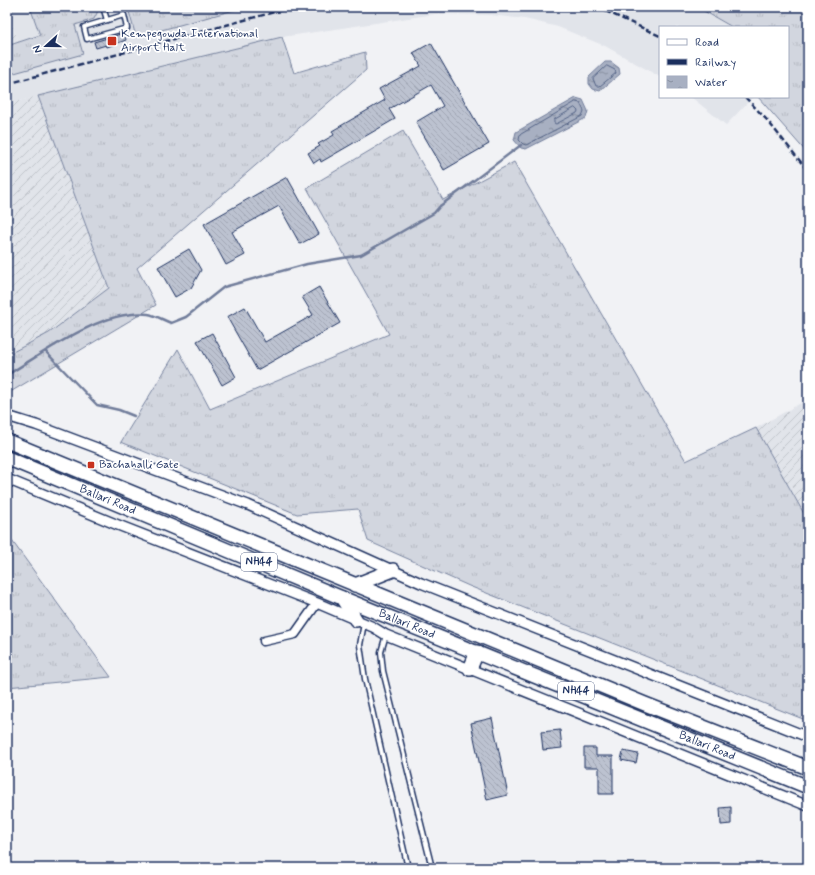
<svg xmlns="http://www.w3.org/2000/svg" width="815" height="875" viewBox="0 0 815 875" font-family="Mynerve,sans-serif">
	<style>
		.built { fill: #e1e4ea }
		.industrial { fill: url(#industrial-furrows) }
		.grass { fill: url(#grass-tufts); stroke: #76829e }
		.water { fill: url(#water-ripples); stroke: #707c9a }
		.lines { fill: none; stroke-linecap: round; stroke-linejoin: round }
		.shore { stroke: #536386; stroke-width: 1 }
		.stream { stroke: #707c9a; stroke-width: 2.5 }
		.building { fill: url(#building-back-hatch); stroke: #1b2f5e }
		.service-casing { stroke: #1b2f5e; stroke-width: 7 }
		.minor-casing { stroke: #1b2f5e; stroke-width: 11 }
		.tertiary-casing { stroke: #1b2f5e; stroke-width: 12 }
		.trunk-casing { stroke: #1b2f5e; stroke-width: 16 }
		.service { stroke: #fff; stroke-width: 4 }
		.minor { stroke: #fff; stroke-width: 8 }
		.tertiary { stroke: #fff; stroke-width: 9 }
		.trunk { stroke: #fff; stroke-width: 13 }
		.rail { stroke: #1b2f5e; stroke-width: 2.5; stroke-dasharray: 6 3; stroke-linecap: butt }
		.poi-dot { fill: #c8321e; stroke: #fff; stroke-width: 1.5 }
		.labels { text-anchor: middle; dominant-baseline: central; stroke-width: 3.5; stroke-linejoin: round; paint-order: stroke }
		.shield { fill: #fff; stroke: #5f6d8e; stroke-width: 1 }
		.shield-label { font-size: 11px; font-weight: bold; fill: #1b2f5e }
		.poi-label { font-size: 12px; fill: #1b2f5e; stroke: #fff; text-anchor: start }
		.street-label { font-size: 12px; fill: #1b2f5e; stroke: #fff }
	</style>
	<defs>
		<pattern id="industrial-furrows" width="10" height="10" patternUnits="userSpaceOnUse"><rect width="10" height="10" fill="#e1e4ea"/><path d="M-1 1l2-2M0 10L10 0M9 11l2-2" fill="none" stroke="#c0c4cb"/></pattern>
		<pattern id="grass-tufts" width="24" height="20" patternUnits="userSpaceOnUse"><rect width="24" height="20" fill="#d2d6df"/><path d="M3 7l-1-3M5 7V3M7 7l1-3M15 17l-1-3M17 17v-4M19 17l1-3" fill="none" stroke="#b4b8c2"/></pattern>
		<pattern id="water-ripples" width="26" height="14" patternUnits="userSpaceOnUse"><rect width="26" height="14" fill="#a8b0c2"/><path d="M2 4q2-2 4 0t4 0M15 11q2-2 4 0t4 0" fill="none" stroke="#8890a1"/></pattern>
		<pattern id="building-back-hatch" width="6" height="6" patternUnits="userSpaceOnUse"><rect width="6" height="6" fill="#bcc2d0"/><path d="M-1 5l2 2M0 0l6 6M5-1l2 2" fill="none" stroke="#a1a7b5"/></pattern>
	</defs>
	<rect width="100%" height="100%" fill="#f1f2f5"/>
	<filter id="ink" filterUnits="userSpaceOnUse"><feTurbulence type="fractalNoise" baseFrequency=".025" numOctaves="2"/><feDisplacementMap in="SourceGraphic" scale="8" xChannelSelector="R" yChannelSelector="G"/><feConvolveMatrix kernelMatrix="1 2 1 2 8 2 1 2 1" color-interpolation-filters="sRGB"/></filter>
	<g filter="url(#ink)">
		<g class="built">
			<path d="M7 7H697L732 27H660V77L605 46 558 27 525 19 491 15 435 14 282 37 7 104V46L19 42 7 13Z"/>
			<path d="M691 97H753L726 125Z"/>
		</g>
		<g class="industrial">
			<path d="M7 13 19 42 7 46Z"/>
			<path d="M38 96 109 288 49 333 7 355V104Z"/>
			<path d="M808 399V521L756 428Z"/>
		</g>
		<g class="grass">
			<path d="M30 7H98L97 13 94 19 75 25 83 54 7 75V46L40 35Z"/>
			<path d="M133 7H245L136 37 128 8Z"/>
			<path d="M697 7H808V154L758 97H788V27H732Z"/>
			<path d="M282 37 294 73 365 52 366 70 137 268 156 305 7 394V355L49 333 109 288 38 96Z"/>
			<path d="M403 131 443 200 514 162 686 461 756 428 808 521V721L469 586 368 541 358 509 297 514 121 442 178 349 210 409 389 334 307 188Z"/>
			<path d="M7 534 111 677 7 687Z"/>
		</g>
		<g class="water">
			<path d="M605 62H611L619 68 620 74 600 91 593 89 589 84V77Z"/>
			<path d="M576 98 583 100 588 111 586 118 526 149 521 148 514 140 516 132Z"/>
		</g>
		<g class="lines">
			<g class="shore">
				<path d="M607 66 615 70 616 73 600 86H596L593 79Z"/>
				<path d="M576 102 580 103 584 111 582 116 526 145 523 144 519 140 520 135Z"/>
				<path d="M575 108 578 111 577 113 556 124 554 123V120Z"/>
			</g>
			<g class="stream">
				<path d="M46 352 97 405 119 410 134 416"/>
				<path d="M7 375C45 352 102 309 148 314 155 315 163 320 171 323L186 317 224 287 307 264 361 255 434 213 440 206 521 145"/>
			</g>
		</g>
		<g class="building">
			<path d="M124 33 126 40 107 47 106 45 96 48 94 42Z"/>
			<path d="M431 43 489 144 444 170 416 122 443 106 431 85 389 109 395 119 321 162 320 159 314 163 308 153 320 146 318 144 334 135 332 131 385 100 379 89 421 66 413 53Z"/>
			<path d="M287 177 319 234 300 244 279 206 232 232 245 255 226 265 204 224Z"/>
			<path d="M189 249 201 270 191 288 175 297 158 267Z"/>
			<path d="M319 287 340 323 257 370 227 317 245 307 265 342 313 315 302 297Z"/>
			<path d="M212 333 236 377 222 385 197 341Z"/>
			<path d="M492 718 508 795 487 800 471 723Z"/>
			<path d="M560 730 562 748 543 750 541 732Z"/>
			<path d="M584 748H596V756H613V794H599V767H584Z"/>
			<path d="M623 751 638 754 636 763 621 760Z"/>
			<path d="M731 807V824L721 825 720 808Z"/>
		</g>
		<g class="lines">
			<g class="service-casing">
				<g id="service">
					<path d="M103 7 107 20"/>
					<path d="M124 15 127 28 87 39 84 27Z"/>
					<path d="M364 623 360 645 365 679 408 868"/>
					<path d="M386 635 381 652 383 671 432 868"/>
				</g>
			</g>
			<g class="minor-casing">
				<path id="minor" d="M264 641 295 634 317 603"/>
			</g>
			<g class="tertiary-casing">
				<g id="tertiary">
					<path d="M7 416 36 425 248 505 421 583 808 737"/>
					<path d="M7 479 118 525 317 603 373 627 386 635 808 806"/>
				</g>
			</g>
			<g class="trunk-casing">
				<g id="trunk">
					<path d="M7 441 645 704 808 768"/>
					<path id="s1" d="M7 458 342 598 808 787"/>
					<path d="M355 585 393 570"/>
					<path d="M342 598 356 620"/>
					<path d="M470 669 477 652"/>
				</g>
			</g>
			<use href="#service" class="service"/>
			<use href="#minor" class="minor"/>
			<use href="#tertiary" class="tertiary"/>
			<use href="#trunk" class="trunk"/>
			<g class="rail">
				<path d="M597 7 660 36"/>
				<path d="M7 84 293 7"/>
				<path d="M745 97 767 120 808 171"/>
			</g>
		</g>
	</g>
	<g class="poi-dot">
		<rect x="107" y="36" width="10" height="10" rx="2"/>
		<rect x="87" y="461" width="8" height="8" rx="2"/>
	</g>
	<g class="labels">
		<g class="shield">
			<rect x="241" y="553" width="36" height="18" rx="3"/>
			<rect x="558" y="682" width="36" height="18" rx="3"/>
		</g>
		<g class="shield-label">
			<text x="259" y="562">NH44</text>
			<text x="576" y="691">NH44</text>
		</g>
		<g class="poi-label">
			<text x="121" y="34">Kempegowda International<tspan x="121" dy="14">Airport Halt</tspan></text>
			<text x="99" y="465">Bachahalli Gate</text>
		</g>
		<g class="street-label">
			<text stroke="none"><textPath href="#s1" startOffset="109">Ballari Road</textPath></text>
			<text stroke="none"><textPath href="#s1" startOffset="433">Ballari Road</textPath></text>
			<text stroke="none"><textPath href="#s1" startOffset="757">Ballari Road</textPath></text>
		</g>
	</g>
	<rect width="815" height="875" fill="none" stroke="#fff" stroke-width="24"/>
	<rect x="12" y="12" width="791" height="851" fill="none" stroke="#1b2f5e" stroke-width="1.5" filter="url(#ink)"/>
	<rect x="659" y="26" width="130" height="72" fill="#ffffff" stroke="#a4acbf"/>
	<rect x="667" y="39" width="20" height="6" fill="#ffffff" stroke="#a4acbf"/>
	<text x="695" y="46" font-size="12" fill="#1b2f5e">Road</text>
	<rect x="667" y="59" width="20" height="6" fill="#1b2f5e" stroke="#a4acbf"/>
	<text x="695" y="66" font-size="12" fill="#1b2f5e">Railway</text>
	<rect x="667" y="76" width="20" height="12" fill="url(#water-ripples)" stroke="#a4acbf"/>
	<text x="695" y="86" font-size="12" fill="#1b2f5e">Water</text>
	<g transform="translate(46 46) rotate(249)" stroke="#ffffff" stroke-width="3" paint-order="stroke">
	<path d="M0-3L7 15L0 10L-7 15Z" fill="#1b2f5e"/>
	<text y="-6" font-size="11" font-weight="bold" text-anchor="middle" fill="#1b2f5e">N</text>
	</g>
</svg>
